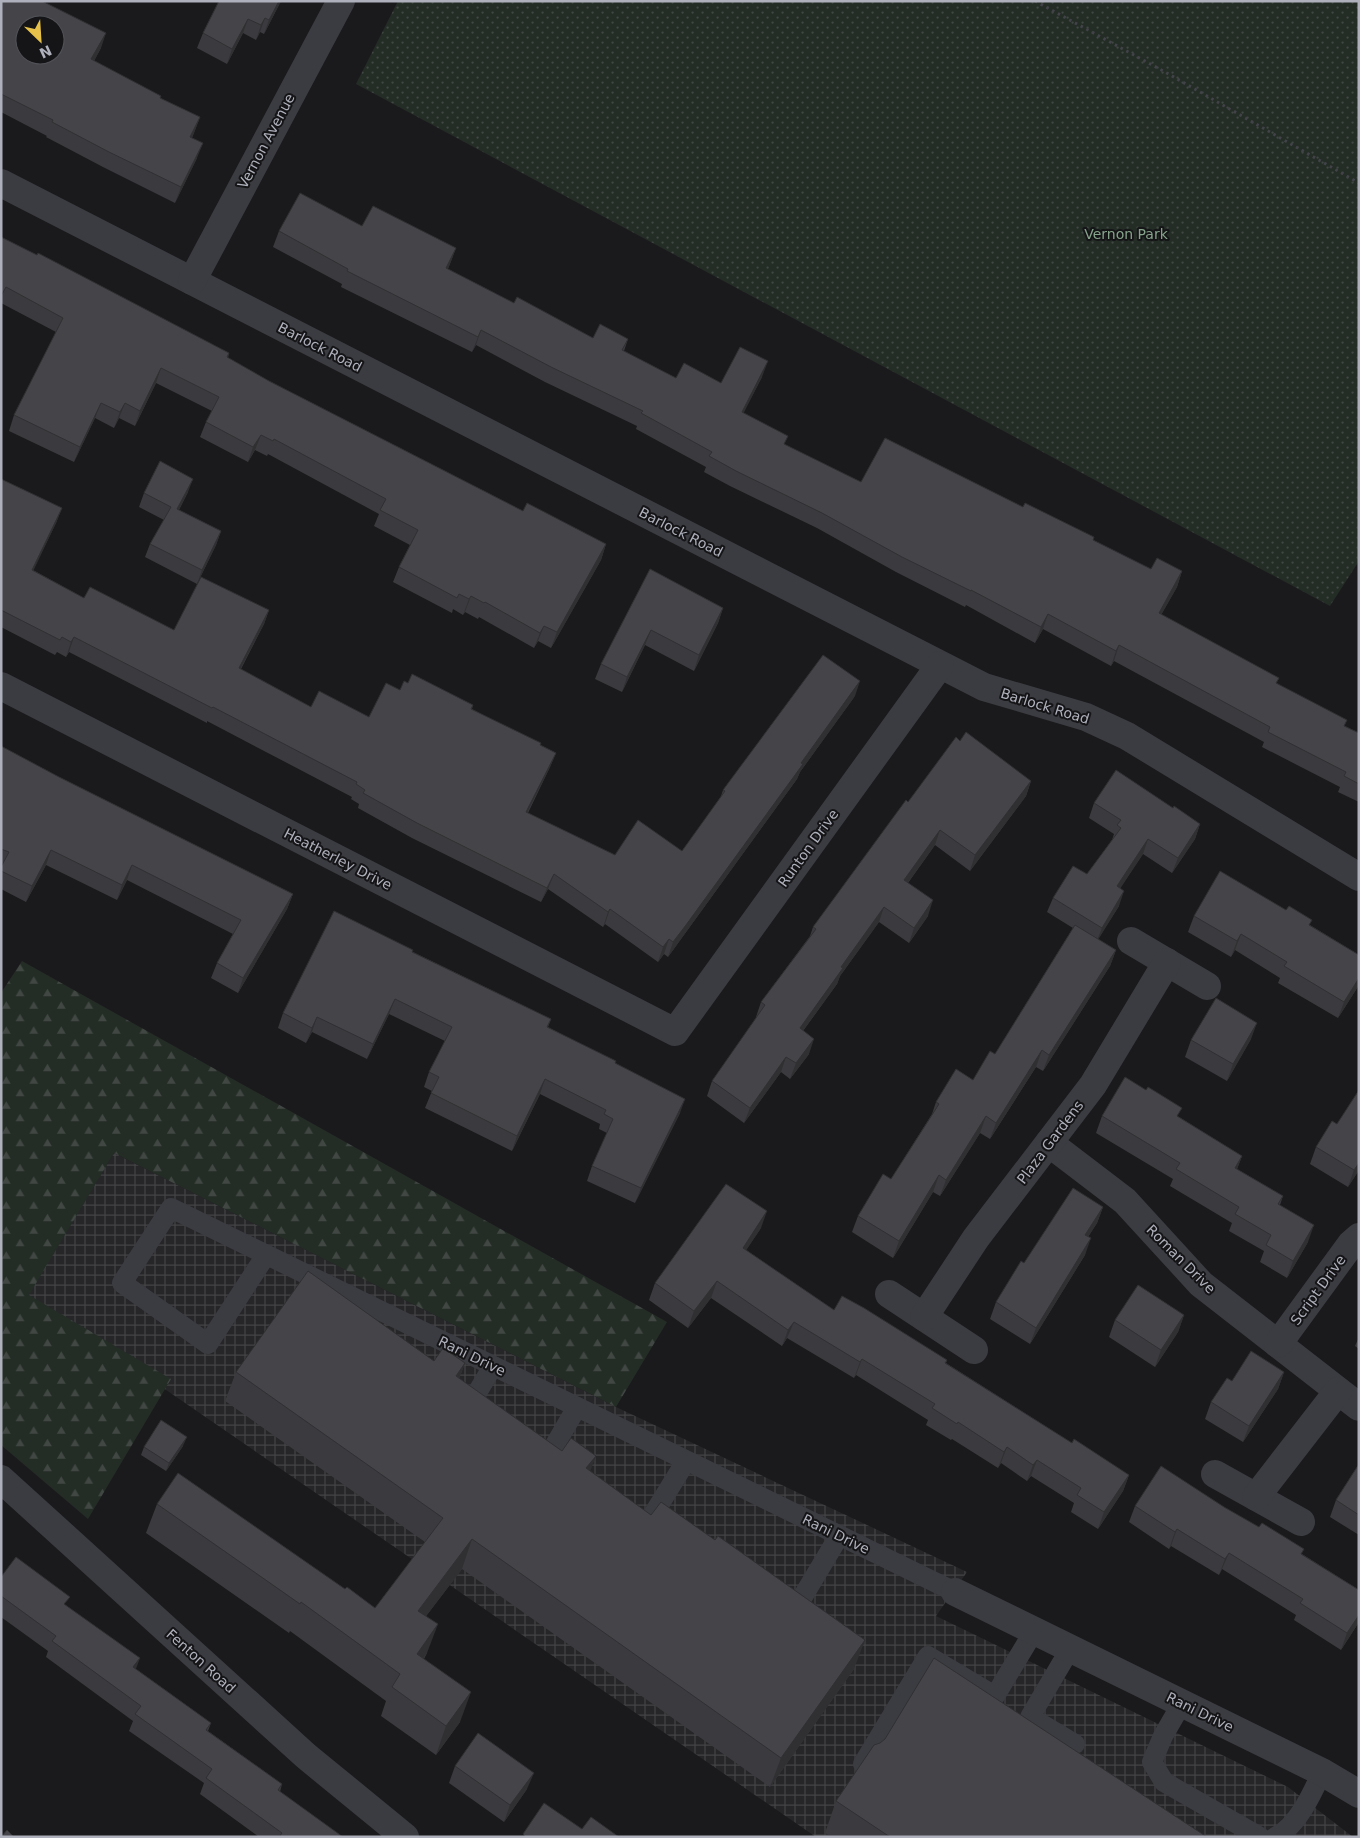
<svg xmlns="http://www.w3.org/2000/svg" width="1360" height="1838" viewBox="0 0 1360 1838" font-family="'DejaVu Sans',sans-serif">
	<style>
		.industrial { fill: url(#industrial-grid) }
		.forest { fill: url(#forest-firs) }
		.park { fill: url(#park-dots) }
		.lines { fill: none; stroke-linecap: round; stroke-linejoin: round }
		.path { stroke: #414348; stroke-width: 3; stroke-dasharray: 2.5 4; stroke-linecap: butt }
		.service { stroke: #3b3c41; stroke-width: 20 }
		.minor { stroke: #3b3c41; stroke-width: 28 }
		.wall { fill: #3b3b3f }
		.shaded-wall { fill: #303033 }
		.building { fill: #454549; stroke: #303033; fill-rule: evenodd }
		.labels { text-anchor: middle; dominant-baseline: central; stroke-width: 4; stroke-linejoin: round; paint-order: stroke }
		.street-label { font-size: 14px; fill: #aeb0bb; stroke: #151517 }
		.park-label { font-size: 14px; fill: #86a48b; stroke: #151517 }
	</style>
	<defs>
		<pattern id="industrial-grid" width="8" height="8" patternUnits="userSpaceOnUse" patternTransform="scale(1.25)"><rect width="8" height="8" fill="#262629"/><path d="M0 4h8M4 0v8" fill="none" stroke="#434346"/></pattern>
		<pattern id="forest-firs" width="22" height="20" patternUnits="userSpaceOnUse" patternTransform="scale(1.25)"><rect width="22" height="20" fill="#242c26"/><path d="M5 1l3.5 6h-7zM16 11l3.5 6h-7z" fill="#414844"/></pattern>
		<pattern id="park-dots" width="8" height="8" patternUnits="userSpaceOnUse" patternTransform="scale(1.25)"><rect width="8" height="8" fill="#242c26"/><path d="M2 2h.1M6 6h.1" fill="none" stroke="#414844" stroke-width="1.8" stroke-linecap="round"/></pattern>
	</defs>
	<rect width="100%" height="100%" fill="#1a1a1c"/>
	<path class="industrial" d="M114 1153 616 1407 967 1572 936 1616 1288 1787 1353 1837H816L28 1295Z"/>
	<path class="forest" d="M22 961 667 1322 616 1407 114 1153 29 1295 171 1379 88 1519 1 1445V993Z"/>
	<path class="park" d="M398 1H1359V561L1330 606 356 84Z"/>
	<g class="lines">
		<path class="path" d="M1035 1 1165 72 1359 183"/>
		<g class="service">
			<path d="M266 1255 208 1344 122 1283 171 1208 955 1592"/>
			<path d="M471 1403 493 1366"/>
			<path d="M549 1455 577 1407"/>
			<path d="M651 1518 686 1461"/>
			<path d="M799 1603 839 1536"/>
			<path d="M1070 1649 1030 1717 1075 1744"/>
			<path d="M1182 1703 1163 1736 1152 1762 1164 1782 1260 1837"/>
			<path d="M863 1764 928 1656 995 1696 1034 1631"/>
			<path d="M1275 1837C1297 1827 1312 1794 1322 1772"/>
		</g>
		<g class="minor">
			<path d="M1 183 984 687 1086 717 1127 736 1359 877"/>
			<path d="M192 281 341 1"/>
			<path d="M1 686 675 1032 940 665"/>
			<path d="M1131 941 1207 986"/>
			<path d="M1049 1143 1125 1201 1201 1284 1359 1407"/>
			<path d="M889 1294 974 1350"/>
			<path d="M924 1317 976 1238 1093 1085 1167 962"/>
			<path d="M1278 1344 1351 1244 1359 1237"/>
			<path d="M1215 1474 1301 1522"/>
			<path d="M1 1479 306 1756 405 1837"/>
			<path d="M1256 1497 1338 1391"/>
			<path d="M955 1592 1322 1772 1359 1794"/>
		</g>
	</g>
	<g class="wall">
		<path d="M1 1 101 48 94 61 160 98 200 117 192 138 197 158 175 203 103 167 46 137 47 136 1 112Z"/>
		<path d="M219 1H281L264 34 260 32 256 40 243 33 227 64 197 48 203 33Z"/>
		<path d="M362 226 456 248 448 269 514 303 593 338 628 339 624 351 676 378 721 383 762 377 743 413 785 445 861 482 1023 507 1151 569 1182 571 1177 587 1161 615 1279 678 1276 684 1345 726 1359 733V802L1338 792 1340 787 1262 747 1264 742 1114 661 1111 666 1043 629 1035 643 966 605 965 607 896 572 817 528 730 486 704 472 706 467 636 429 637 426 545 382 476 345 472 352 341 287 342 284 273 247 279 231Z"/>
		<path d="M1 237 229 353 228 358 269 381 523 511 606 544 601 560 551 648 538 641 534 648 479 617 478 619 465 612 463 615 453 609 452 613 393 582 399 567 410 545 374 526 379 514 268 454 267 456 255 450 248 462 200 437 206 422 212 411 156 383 135 426 119 418 114 428 95 418 74 462 9 431 14 415 56 332 1 303Z"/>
		<path d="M1 479 62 508 56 523 33 570 84 598 174 630 269 610 264 624 241 669 311 707 369 717 408 683 473 705 472 709 556 753 550 767 528 813 615 855 682 851 720 799 723 790 855 696 800 772 797 779 668 957 664 954 658 962 605 924 603 927 548 889 541 902 412 838 358 808 359 804 351 799 352 797 207 721V723L69 652 66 657 57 652 55 655 1 627Z"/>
		<path d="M188 492 179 510 221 531 216 545 197 584 145 557 150 544 164 520 139 507 144 493Z"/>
		<path d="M650 569 723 608 718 623 694 671 645 645 622 692 595 679 601 664Z"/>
		<path d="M960 741 1031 781 1026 796 970 871 935 845 908 883 928 916 909 943 879 922 840 976 837 984 803 1031 809 1054 790 1079 781 1072 744 1123 707 1096 712 1081 757 1018 756 1017 761 1002 810 936 813 927 908 802Z"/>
		<path d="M1 746 59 777 293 894 287 909 238 993 211 978 217 963 233 934 127 880 117 900 46 865 26 902 1 889Z"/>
		<path d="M1094 803 1173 808 1200 824 1195 839 1172 873 1143 854 1120 888 1119 906 1098 939 1116 950 1110 966 1043 1071 1036 1067 990 1139 980 1133 940 1196 933 1192 893 1258 852 1232 858 1216 891 1179 932 1114 936 1102 973 1080 995 1054 1073 928 1047 912 1053 898 1087 874 1112 840 1114 834 1089 818Z"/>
		<path d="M1194 916 1310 925 1359 955V985L1338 1018 1278 983 1280 978 1235 950 1231 957 1188 932Z"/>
		<path d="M413 952 551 1019 548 1027 615 1064 680 1113 635 1203 587 1181 592 1166 607 1133 599 1129 600 1124 540 1094 512 1151 425 1108 432 1091 424 1087 429 1072 445 1041 389 1014 367 1059 312 1032 306 1043 278 1028 283 1013Z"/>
		<path d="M1251 1039 1227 1081 1185 1057 1191 1040Z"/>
		<path d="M1359 1090V1170L1348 1187 1310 1164 1316 1147 1337 1124Z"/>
		<path d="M1102 1116 1179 1117 1242 1156 1237 1169 1283 1196 1280 1205 1308 1242 1287 1278 1260 1262 1264 1251 1229 1231 1232 1223 1170 1186 1173 1179 1096 1133Z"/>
		<path d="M1103 1207 1097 1223 1088 1237 1085 1255 1030 1344 990 1319 996 1302 1024 1263Z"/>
		<path d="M761 1228 746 1250 834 1310 947 1360 946 1363 1072 1443 1129 1475 1123 1491 1098 1529 1071 1512 1074 1503 1031 1476 1027 1481 1001 1463 998 1468 952 1439 951 1440 926 1425 928 1420 856 1375 854 1378 787 1338 782 1346 711 1298 688 1328 649 1300 655 1283Z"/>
		<path d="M1184 1315 1178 1332 1155 1367 1109 1337 1115 1320Z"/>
		<path d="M1359 1337V1349L1355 1346Z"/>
		<path d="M434 1361 465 1363 459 1379 590 1471 854 1669 770 1787 462 1569 426 1616 427 1653 424 1659 460 1722 436 1755 381 1716 386 1701 290 1631 289 1633 146 1533 157 1504 345 1589 375 1608 425 1542 225 1401 236 1372Z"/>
		<path d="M1284 1372 1278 1389 1243 1442 1205 1419 1211 1402 1232 1381Z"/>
		<path d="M183 1446 166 1471 141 1455 144 1447Z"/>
		<path d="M1359 1464V1535L1330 1517 1336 1500Z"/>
		<path d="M1135 1506 1302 1554 1359 1590V1622L1341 1650 1294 1620 1296 1615 1222 1569 1219 1575 1171 1546 1169 1549 1129 1522Z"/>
		<path d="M1 1577 67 1606 136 1669 211 1723 208 1731 282 1784 280 1792 343 1837H259L200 1794 204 1783 129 1731 133 1721 46 1657 48 1651 1 1617Z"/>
		<path d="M455 1766 527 1789 504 1822 449 1783Z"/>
		<path d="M836 1801 1207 1837H832L825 1833Z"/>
	</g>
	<g class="shaded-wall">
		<path d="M279 1H281L264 34 269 20Z"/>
		<path d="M265 18 260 32 256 40 261 25Z"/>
		<path d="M248 19 243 33 227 64 232 49Z"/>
		<path d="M106 33 101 48 86 75 91 59Z"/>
		<path d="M200 117 194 133 184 152 190 137Z"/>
		<path d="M203 143 197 158 175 203 181 187Z"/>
		<path d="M456 248 450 264 441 283 446 268Z"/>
		<path d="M481 330 476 345 472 352 478 337Z"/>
		<path d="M768 361 762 377 736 428 742 412Z"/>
		<path d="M161 368 156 383 135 426 140 411Z"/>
		<path d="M101 403 95 418 74 462 80 447Z"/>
		<path d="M125 403 119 418 114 428 120 412Z"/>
		<path d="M261 435 255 450 248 462 253 447Z"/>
		<path d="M193 479 188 492 172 523 177 509Z"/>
		<path d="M62 508 56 523 27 584 32 570Z"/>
		<path d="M221 531 216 545 197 584 202 570Z"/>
		<path d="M606 544 601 560 551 648 557 632Z"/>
		<path d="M1182 571 1177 587 1153 629 1159 613Z"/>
		<path d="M471 596 465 612 463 615 469 599Z"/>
		<path d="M723 608 718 623 694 671 699 655Z"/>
		<path d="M269 610 264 624 233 683 239 668Z"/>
		<path d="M1048 614 1043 629 1035 643 1041 627Z"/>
		<path d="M544 626 538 641 534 648 540 633Z"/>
		<path d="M651 630 645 645 622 692 627 677Z"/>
		<path d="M74 637 69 652 66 657 71 642Z"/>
		<path d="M1119 645 1114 661 1111 666 1116 651Z"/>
		<path d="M860 681 855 696 800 772 797 779 668 957 673 942Z"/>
		<path d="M556 753 550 767 520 827 526 812Z"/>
		<path d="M1031 781 1026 796 970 871 975 855Z"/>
		<path d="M1200 824 1195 839 1172 873 1178 858Z"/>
		<path d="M940 830 935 845 899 895 904 880Z"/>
		<path d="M1148 839 1143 854 1112 901 1117 886Z"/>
		<path d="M51 850 46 865 26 902 32 886Z"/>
		<path d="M132 865 127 880 117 900 122 885Z"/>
		<path d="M554 874 548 889 541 902 547 888Z"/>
		<path d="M1124 891 1119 906 1096 943 1102 928Z"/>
		<path d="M293 894 287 909 238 993 243 978Z"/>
		<path d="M933 900 928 916 909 943 914 928Z"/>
		<path d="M884 907 879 922 840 976 837 984 794 1043 800 1028 841 967Z"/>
		<path d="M610 909 605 924 603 927 608 912Z"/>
		<path d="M1241 934 1235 950 1231 957 1237 941Z"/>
		<path d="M669 939 664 954 658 962 663 947Z"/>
		<path d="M1116 950 1110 966 1043 1071 1049 1055Z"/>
		<path d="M1359 978V985L1338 1018 1344 1002Z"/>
		<path d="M395 999 389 1014 367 1059 373 1044Z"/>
		<path d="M317 1017 312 1032 306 1043 312 1028Z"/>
		<path d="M1257 1023 1251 1039 1227 1081 1233 1064Z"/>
		<path d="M814 1039 809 1054 790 1079 796 1063Z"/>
		<path d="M1042 1050 1036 1067 990 1139 996 1123Z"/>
		<path d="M786 1057 781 1072 744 1123 750 1108Z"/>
		<path d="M545 1079 540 1094 512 1151 517 1136Z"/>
		<path d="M685 1099 680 1113 635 1203 641 1188Z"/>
		<path d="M986 1116 980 1133 940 1196 946 1180Z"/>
		<path d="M1242 1156 1236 1172 1235 1168Z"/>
		<path d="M1359 1163V1170L1348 1187 1354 1170Z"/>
		<path d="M939 1175 933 1192 893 1258 899 1241Z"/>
		<path d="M1103 1207 1097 1223 1079 1251 1085 1235Z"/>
		<path d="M767 1211 761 1228 737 1264 743 1248Z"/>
		<path d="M1314 1225 1308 1242 1287 1278 1293 1261Z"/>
		<path d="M1091 1238 1085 1255 1030 1344 1036 1328Z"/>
		<path d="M717 1281 711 1298 688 1328 694 1311Z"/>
		<path d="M1184 1315 1178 1332 1155 1367 1161 1350Z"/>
		<path d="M794 1322 787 1338 782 1346 788 1330Z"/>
		<path d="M862 1359 856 1375 854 1378 860 1362Z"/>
		<path d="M465 1363 454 1392 456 1376Z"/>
		<path d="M1284 1372 1278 1389 1243 1442 1249 1426Z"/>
		<path d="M187 1437 183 1446 166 1471 169 1463Z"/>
		<path d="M1007 1447 1001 1463 998 1468 1004 1452Z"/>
		<path d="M596 1456 585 1485 586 1468Z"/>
		<path d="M1037 1460 1031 1476 1027 1481 1033 1465Z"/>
		<path d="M1129 1475 1123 1491 1098 1529 1104 1512Z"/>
		<path d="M1177 1529 1171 1546 1169 1549 1175 1532Z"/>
		<path d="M472 1539 462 1569 408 1640 418 1611Z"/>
		<path d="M1229 1553 1222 1569 1219 1575 1225 1559Z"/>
		<path d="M1359 1615V1622L1341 1650 1347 1633Z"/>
		<path d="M438 1624 427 1653 406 1684 417 1654Z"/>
		<path d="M865 1640 854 1669 770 1787 781 1758Z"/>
		<path d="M140 1658 134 1674 133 1667Z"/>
		<path d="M471 1692 460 1722 436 1755 446 1726Z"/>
		<path d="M534 1773 527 1789 504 1822 510 1805Z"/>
	</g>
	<g class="building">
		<path d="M1 1H42L106 33 91 59 161 96 160 98 200 117 190 137 203 143 181 187 109 152 52 122 53 120 1 94ZM25 25H55V55H25Z"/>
		<path d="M219 1H279L269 20 265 18 261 25 248 19 232 49 203 33Z"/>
		<path d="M300 193 362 226 373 206 456 248 446 268 514 303 517 297 593 338 600 324 628 339 622 350 676 378 684 363 721 383 740 347 768 361 742 412 788 436 784 444 861 482 885 438 1023 507 1025 503 1094 537 1093 540 1151 569 1157 558 1182 571 1159 613 1279 678 1276 683 1347 720 1344 726 1359 733V784L1344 776 1346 772 1268 732 1270 727 1119 645 1116 651 1048 614 1041 627 971 590V591L902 557 822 513 736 471 709 456 712 452 641 413 643 411 551 367 481 330 478 337 347 271 348 269 279 231Z"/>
		<path d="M1 237 37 255 38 253 229 353 227 357 269 381 523 511 527 503 606 544 557 632 544 626 540 633 485 602 484 603 471 596 469 599 459 594 457 598 399 567 418 530 380 510 386 499 274 439 273 441 261 435 253 447 206 422 219 397 161 368 140 411 125 403 120 412 101 403 80 447 14 415 63 318 6 287 1 296Z"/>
		<path d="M160 461 193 479 177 509 221 531 202 570 150 544 171 507 144 493Z"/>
		<path d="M1 479 62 508 32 570 84 598 90 587 174 630 201 577 269 610 239 668 311 707 319 691 369 717 386 683 400 690 404 681 408 683 412 674 473 705 471 709 541 743 540 745 556 753 526 812 615 855 638 820 682 851 725 791 723 790 823 655 860 681 801 763 803 764 686 925 673 942 669 939 663 947 610 909 608 912 554 874 547 888 417 823 363 793 365 790 356 784 357 782 213 707 212 708 74 637 71 642 62 637 60 640 1 610Z"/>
		<path d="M650 569 723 608 699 655 651 630 627 677 601 664Z"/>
		<path d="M966 732 1031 781 975 855 940 830 904 880 933 900 914 928 884 907 841 967 843 968 800 1028 814 1039 796 1063 786 1057 750 1108 712 1081 765 1005 761 1002 816 929 813 927 906 800 908 802 956 737 960 741Z"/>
		<path d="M1 746 59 777 293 894 243 978 217 963 241 920 132 865 122 885 51 850 32 886 1 871V867L9 852 1 849Z"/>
		<path d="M1116 770 1173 808 1174 806 1200 824 1178 858 1148 839 1117 886 1124 891 1102 928 1053 898 1073 866 1087 874 1121 828 1117 825 1121 820 1094 803Z"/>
		<path d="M1220 871 1286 910 1289 906 1312 920 1309 925 1359 955V978L1344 1002 1284 966 1287 962 1241 934 1237 941 1194 916Z"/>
		<path d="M334 911 413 950 412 952 551 1019 547 1027 616 1061 615 1063 685 1099 641 1188 592 1166 613 1119 604 1114 606 1110 545 1079 517 1136 431 1093 439 1077 429 1072 452 1027 395 999 373 1044 317 1017 312 1028 283 1013Z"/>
		<path d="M1075 925 1116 950 1049 1055 1042 1050 996 1123 986 1116 946 1180 939 1175 899 1241 858 1216 883 1174 891 1179 939 1104 936 1102 956 1069 973 1080 990 1051 995 1054Z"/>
		<path d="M1216 998 1257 1023 1233 1064 1191 1040Z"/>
		<path d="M1125 1077 1146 1090 1148 1087 1182 1108 1177 1116 1242 1156 1235 1168 1283 1196 1278 1204 1314 1225 1293 1261 1266 1245 1271 1235 1235 1214 1239 1207 1176 1169 1180 1163 1102 1116Z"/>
		<path d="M1359 1090V1163L1354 1170 1316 1147 1332 1121 1337 1124Z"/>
		<path d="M726 1184 767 1211 743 1248 834 1310 842 1296 864 1308 947 1360 945 1363 1072 1443 1074 1439 1129 1475 1104 1512 1077 1495 1081 1488 1037 1460 1033 1465 1007 1447 1004 1452 958 1422 957 1424 932 1408 935 1404 862 1359 860 1362 794 1322 788 1330 717 1281 694 1311 655 1283Z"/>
		<path d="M1073 1188 1103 1207 1085 1235 1091 1238 1036 1328 996 1302 1021 1261 1024 1263Z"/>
		<path d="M308 1271 434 1361 443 1348 465 1363 456 1376 562 1451 571 1438 596 1456 586 1468 651 1515 661 1502 715 1540 718 1536 865 1640 781 1758 472 1539 418 1611 438 1624 417 1654 471 1692 446 1726 392 1687 400 1674 301 1602 300 1604 157 1504 178 1473 345 1589 347 1587 375 1608 443 1518 236 1372Z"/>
		<path d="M1138 1285 1184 1315 1161 1350 1115 1320Z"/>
		<path d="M1251 1351 1284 1372 1249 1426 1211 1402 1227 1378 1232 1381Z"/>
		<path d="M161 1420 187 1437 169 1463 144 1447Z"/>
		<path d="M1359 1464V1515L1336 1500Z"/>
		<path d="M1161 1466 1224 1507 1259 1527 1262 1523 1304 1549 1301 1554 1359 1590V1615L1347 1633 1300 1603 1303 1599 1229 1553 1225 1559 1177 1529 1175 1532 1135 1506Z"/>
		<path d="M16 1557 70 1597 64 1604 140 1658 133 1667 211 1723 206 1730 282 1784 278 1790 343 1837H279L282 1833 206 1778 212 1769 135 1714 141 1706 52 1641 56 1636 1 1596V1577Z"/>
		<path d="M934 1658 1207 1837H890L836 1801 874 1745 880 1743 885 1739Z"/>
		<path d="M478 1733 534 1773 510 1805 455 1766Z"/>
		<path d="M544 1803 582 1829 591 1817 619 1837H526L523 1834Z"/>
		<path d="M7 1830 14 1837H1Z"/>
	</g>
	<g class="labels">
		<g class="street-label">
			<text transform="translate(266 141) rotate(-62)">Vernon Avenue</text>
			<text transform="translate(320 347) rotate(27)">Barlock Road</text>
			<text transform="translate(681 532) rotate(27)">Barlock Road</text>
			<text transform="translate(1045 706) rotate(17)">Barlock Road</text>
			<text transform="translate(808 848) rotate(-54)">Runton Drive</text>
			<text transform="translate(338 859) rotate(27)">Heatherley Drive</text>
			<text transform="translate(1050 1142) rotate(-53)">Plaza Gardens</text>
			<text transform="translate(1181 1259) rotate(45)">Roman Drive</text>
			<text transform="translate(1318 1290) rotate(-54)">Script Drive</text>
			<text transform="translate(472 1356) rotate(26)">Rani Drive</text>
			<text transform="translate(836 1534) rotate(26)">Rani Drive</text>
			<text transform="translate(201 1661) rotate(42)">Fenton Road</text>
			<text transform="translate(1200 1712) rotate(26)">Rani Drive</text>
		</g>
		<g class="park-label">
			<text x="1126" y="234">Vernon Park</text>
		</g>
	</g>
	<rect width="1360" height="1838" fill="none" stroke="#aeb0bb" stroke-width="5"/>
	<g transform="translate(40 40) rotate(155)"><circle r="24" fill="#151517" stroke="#525359"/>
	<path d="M0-4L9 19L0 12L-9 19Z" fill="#e5c04a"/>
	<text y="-8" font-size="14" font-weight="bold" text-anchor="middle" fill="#aeb0bb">N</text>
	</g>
</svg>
